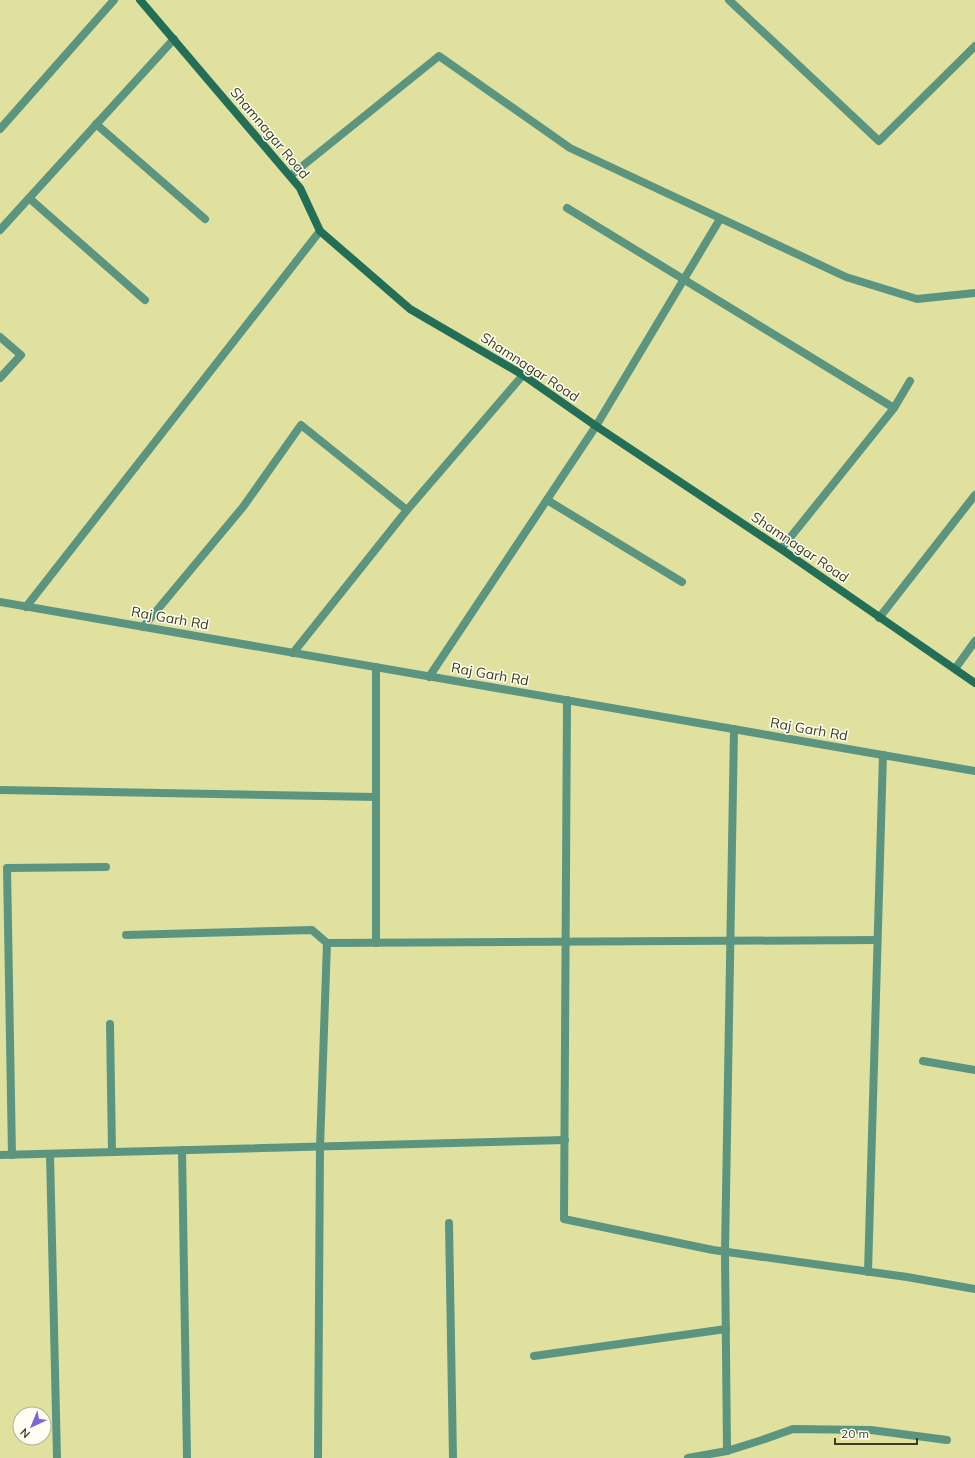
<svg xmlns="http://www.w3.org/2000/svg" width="975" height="1458" viewBox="0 0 975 1458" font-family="Mulish,sans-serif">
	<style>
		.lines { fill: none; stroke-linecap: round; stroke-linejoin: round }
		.service { stroke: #5c957f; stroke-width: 8 }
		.minor { stroke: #5c957f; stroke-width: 8 }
		.tertiary { stroke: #5c957f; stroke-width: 8 }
		.secondary { stroke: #236e56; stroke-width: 8 }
		.labels { text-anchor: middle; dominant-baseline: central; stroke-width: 3; stroke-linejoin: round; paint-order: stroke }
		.street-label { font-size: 14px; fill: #3d3d22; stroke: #fefff2 }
	</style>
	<rect width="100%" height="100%" fill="#e1e19f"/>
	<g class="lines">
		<g class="service">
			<path d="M96 124 205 219"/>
			<path d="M29 198 145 300"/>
			<path d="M293 653 407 510 523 375"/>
			<path d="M534 1356 726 1329"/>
		</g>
		<g class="minor">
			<path d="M729 0 879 141 975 46"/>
			<path d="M0 129 114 0"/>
			<path d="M290 176 439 56 570 148 846 277 917 299 975 293"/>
			<path d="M567 208 894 408"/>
			<path d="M0 230 174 39"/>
			<path d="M0 337 21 355 0 378"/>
			<path d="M547 500 682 582"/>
			<path d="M781 549 894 408 910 381"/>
			<path d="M26 607 320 231"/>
			<path d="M879 618 975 495"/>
			<path d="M143 627 243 507 301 425 407 510"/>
			<path d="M376 667V943"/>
			<path d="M955 669 975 641"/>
			<path d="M429 677 596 426 720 219"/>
			<path d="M567 700 564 1219 713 1250 907 1277 975 1289"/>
			<path d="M0 790 376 797"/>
			<path d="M126 935 312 930 327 943 877 940"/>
			<path d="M110 1024 112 1152"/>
			<path d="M923 1061 975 1070"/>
			<path d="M182 1150 187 1458"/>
			<path d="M50 1154 57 1458"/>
			<path d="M0 1155 565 1140"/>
			<path d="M12 1155 7 868 106 867"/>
			<path d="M449 1223 453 1458"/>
			<path d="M868 1272 883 755"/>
			<path d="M727 1451 725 1252 734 729"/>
			<path d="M318 1458 320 1147 327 943"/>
			<path d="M688 1458 727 1451 762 1440 793 1429 871 1430 947 1440"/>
		</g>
		<path class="tertiary" d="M0 602 975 771"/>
		<path class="secondary" d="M140 0 300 188 320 231 410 309 523 375 596 426 781 549 975 683"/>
	</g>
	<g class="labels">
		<g class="street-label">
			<text transform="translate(270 133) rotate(50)">Shamnagar Road</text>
			<text transform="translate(530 367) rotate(33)">Shamnagar Road</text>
			<text transform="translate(800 547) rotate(34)">Shamnagar Road</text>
			<text transform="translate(170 618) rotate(10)">Raj Garh Rd</text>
			<text transform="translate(490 674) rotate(10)">Raj Garh Rd</text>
			<text transform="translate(809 729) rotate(10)">Raj Garh Rd</text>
		</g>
	</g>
	<g transform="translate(32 1426) rotate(224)"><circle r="19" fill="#fefff2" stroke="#b1b19f"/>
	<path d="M0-3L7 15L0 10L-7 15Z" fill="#7b65e0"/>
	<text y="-6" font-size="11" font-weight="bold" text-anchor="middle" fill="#3d3d22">N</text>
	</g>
	<path d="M835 1438v6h82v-6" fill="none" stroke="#3d3d22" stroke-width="2"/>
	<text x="841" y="1438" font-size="12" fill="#3d3d22" stroke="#fefff2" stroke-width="3" paint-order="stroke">20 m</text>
</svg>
